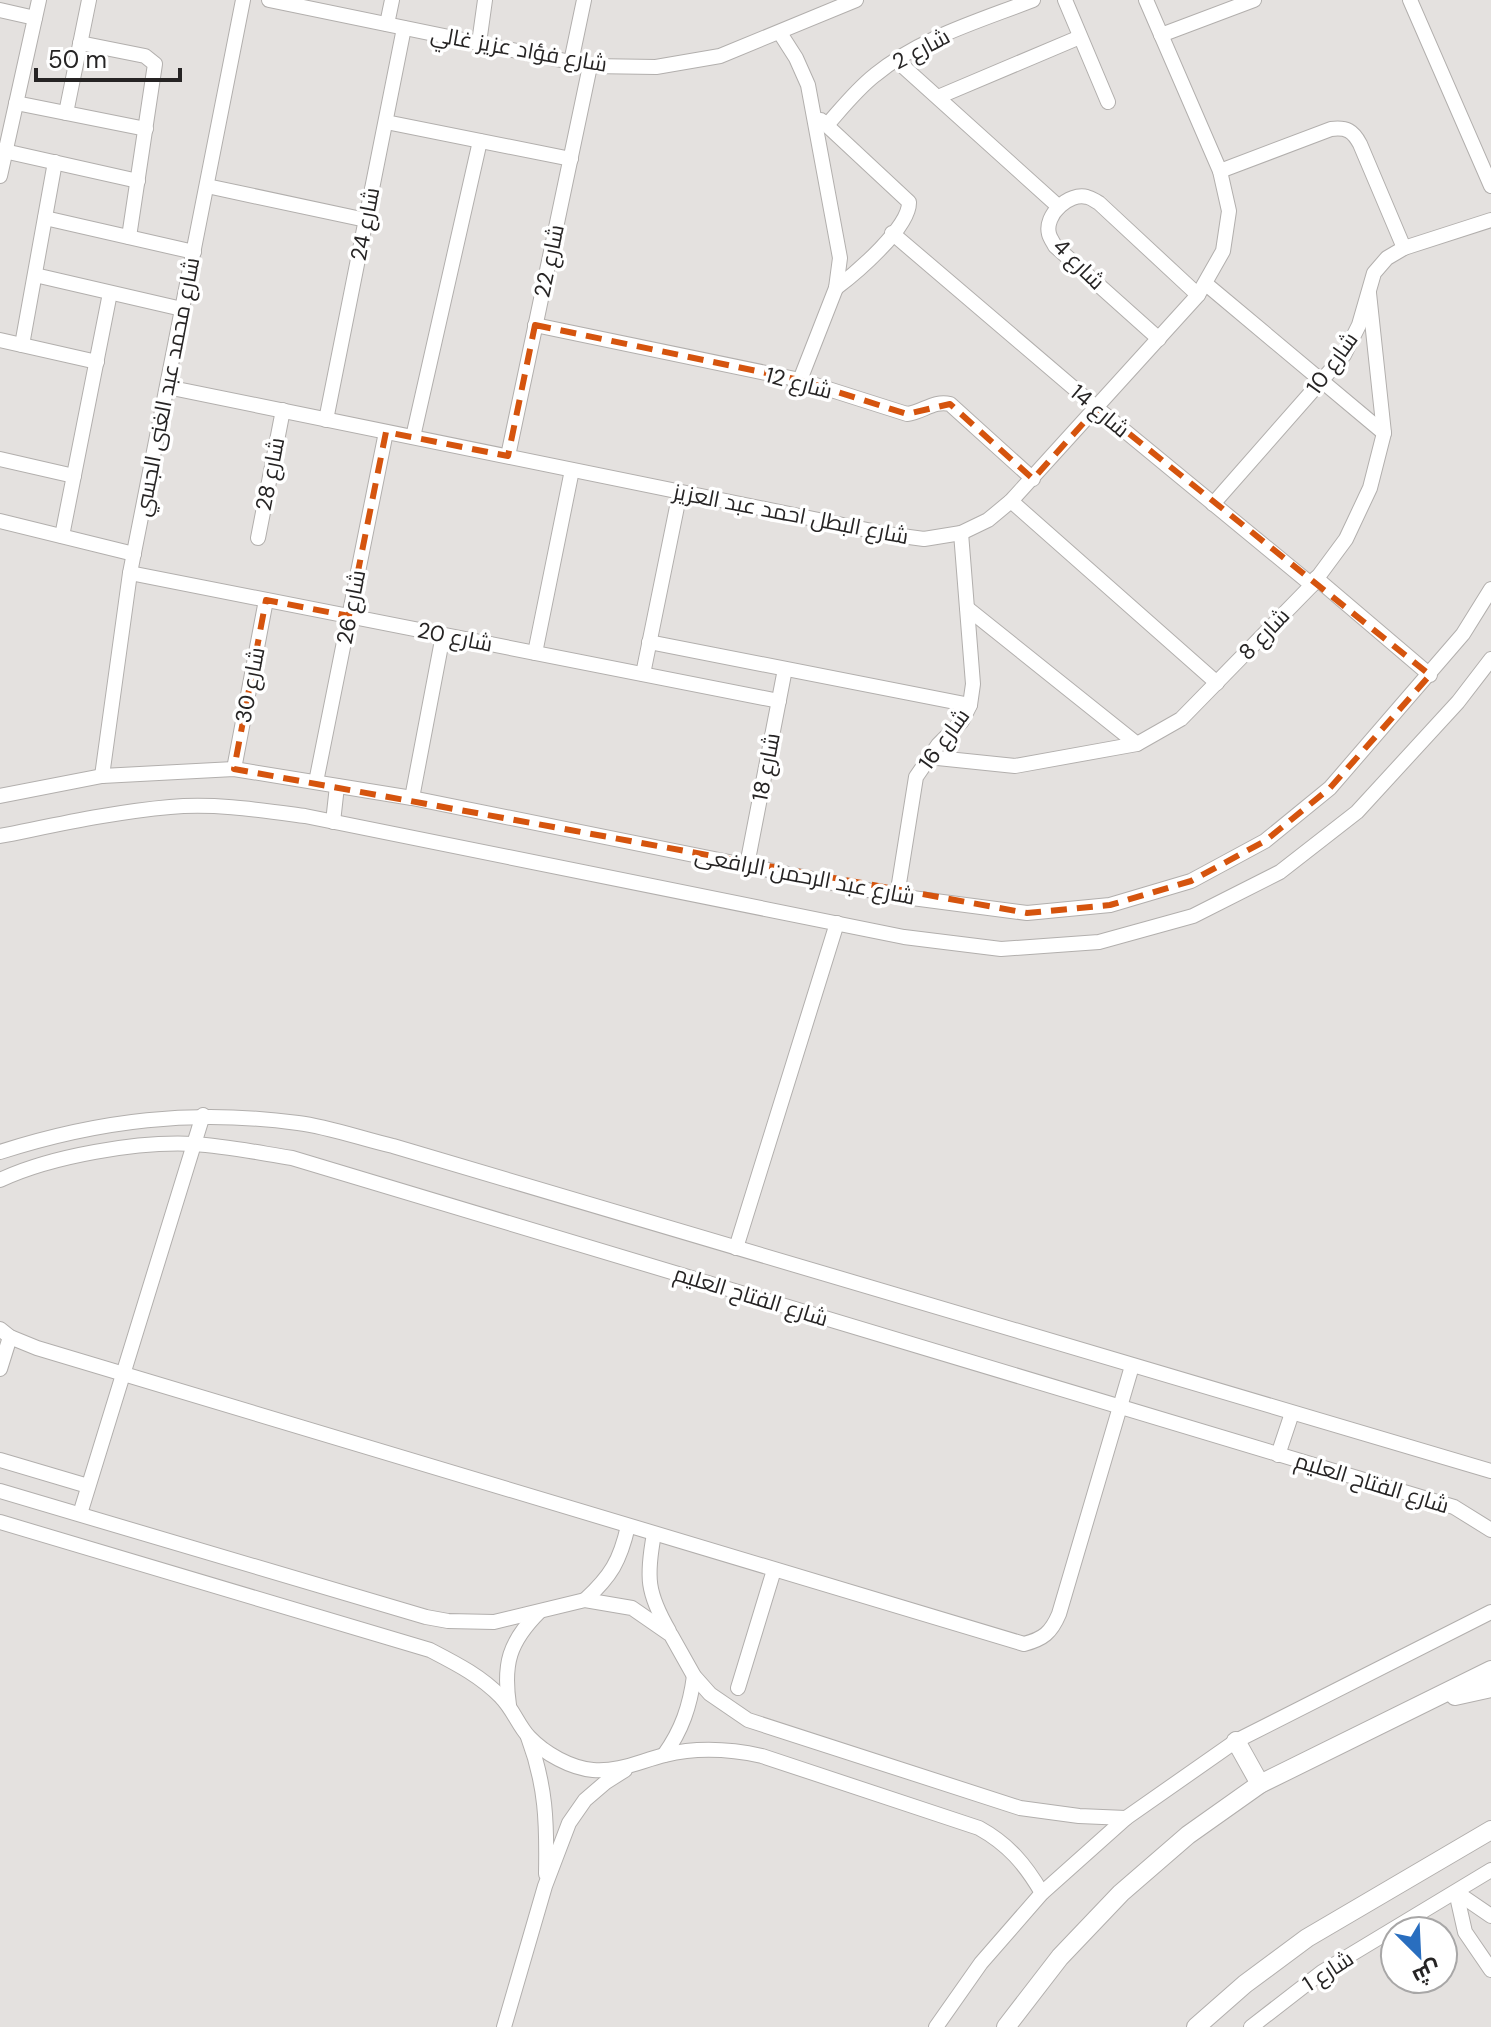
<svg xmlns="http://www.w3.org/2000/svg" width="1491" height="2027" viewBox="0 0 1491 2027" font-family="'DM Sans',Cairo,sans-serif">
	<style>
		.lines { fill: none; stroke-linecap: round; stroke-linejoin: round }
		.minor-casing { stroke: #b2afad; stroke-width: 16 }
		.tertiary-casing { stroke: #b2afad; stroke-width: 20 }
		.minor { stroke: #fff; stroke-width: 14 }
		.tertiary { stroke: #fff; stroke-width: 18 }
		.marked { fill: none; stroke: #d5540e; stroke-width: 6; stroke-dasharray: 16 10; stroke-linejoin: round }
		.labels { text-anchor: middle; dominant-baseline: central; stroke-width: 7; stroke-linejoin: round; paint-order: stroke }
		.street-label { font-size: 22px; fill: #262424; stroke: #fff }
	</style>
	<rect width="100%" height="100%" fill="#e4e1df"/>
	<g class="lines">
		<g class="minor-casing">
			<g id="minor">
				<path d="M269 0 590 66 656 67 720 56 856 0"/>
				<path d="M1065 0 1108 102"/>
				<path d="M1410 0 1491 186"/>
				<path d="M0 10 35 18"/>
				<path d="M387 24 392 0"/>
				<path d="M780 33 796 58 808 85 840 258 836 288 800 380"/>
				<path d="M1161 35 1254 0"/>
				<path d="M80 43 145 56 155 64 129 237"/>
				<path d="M479 43 485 0"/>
				<path d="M896 60 1059 207"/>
				<path d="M571 62 584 0"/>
				<path d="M938 97 1080 37"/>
				<path d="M16 103 146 129"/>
				<path d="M66 113 89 0"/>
				<path d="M821 120 909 202C910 227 856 273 836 288"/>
				<path d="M386 122 571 159"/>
				<path d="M827 125C842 108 857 89 875 75 920 38 979 21 1033 0"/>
				<path d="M0 150 138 181"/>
				<path d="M1220 171 1331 129C1347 127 1353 131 1360 144L1404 248"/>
				<path d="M0 176 39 0"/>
				<path d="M207 186 366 220"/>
				<path d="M45 218 194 252"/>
				<path d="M892 233 1097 408 1312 585"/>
				<path d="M35 275 182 309"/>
				<path d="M1206 284 1384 433"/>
				<path d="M535 325 800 380 907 414C923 412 934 400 950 404L1033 479"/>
				<path d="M1159 339 1055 246C1053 242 1050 238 1049 234 1044 215 1069 192 1087 197 1092 198 1095 201 1099 203L1198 295"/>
				<path d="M0 340 97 362"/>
				<path d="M22 345 55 162"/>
				<path d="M167 387 887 534 924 539 961 533 988 520 1011 501 1198 295 1223 251 1229 211 1220 171 1146 0"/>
				<path d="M326 420 404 28"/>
				<path d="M413 437 480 141"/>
				<path d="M508 456 590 66"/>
				<path d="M0 459 74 476"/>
				<path d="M1011 501 1217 683"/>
				<path d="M1213 504 1344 355 1359 325 1374 273 1387 258 1404 248 1491 220"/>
				<path d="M0 521 134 554"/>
				<path d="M62 536 110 293"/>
				<path d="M258 538 283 410"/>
				<path d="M130 573 779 701"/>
				<path d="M1316 578 1430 675"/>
				<path d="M967 608 1137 744"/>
				<path d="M649 642 970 705"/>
				<path d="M535 653 572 470"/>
				<path d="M643 674 680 492"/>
				<path d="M928 757 1015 766 1137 744 1181 719 1312 585 1346 539 1370 488 1384 433 1369 293"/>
				<path d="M234 769 266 600"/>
				<path d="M102 776 130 573 243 0"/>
				<path d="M316 782 386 432"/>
				<path d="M0 796 102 776 234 769 412 798 897 896 1027 913 1110 905 1191 881 1265 841 1330 788 1463 634 1491 589"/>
				<path d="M412 798 443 635"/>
				<path d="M333 822 337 786"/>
				<path d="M0 836C56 825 113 812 170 807 215 803 260 810 305 816L904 937 1001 949 1099 942 1193 916 1280 872 1357 812 1458 702 1491 659"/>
				<path d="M747 865 785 669"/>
				<path d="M897 896 916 777 938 745 962 721 970 705 973 684 961 533"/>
				<path d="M0 1152C100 1120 193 1109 298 1123 330 1127 362 1139 393 1146L1491 1471"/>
				<path d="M0 1180C51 1156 138 1141 194 1144 226 1146 260 1153 292 1158L1454 1507 1491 1530"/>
				<path d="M736 1248 837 923"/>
				<path d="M0 1329 10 1337 37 1348 1024 1644C1043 1639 1051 1633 1059 1614L1132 1366"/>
				<path d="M0 1369 10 1337"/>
				<path d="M1278 1455 1292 1413"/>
				<path d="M0 1460 88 1486"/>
				<path d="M0 1491 426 1617 448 1621 494 1622 585 1600 632 1608 671 1635 694 1676 710 1694 748 1720 1020 1808 1079 1816 1126 1818"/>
				<path d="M80 1514 203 1115"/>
				<path d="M0 1522 430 1650C455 1663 481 1676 501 1697 513 1709 518 1725 529 1737 545 1754 571 1768 593 1770 620 1772 640 1761 665 1755 697 1747 730 1749 762 1756L979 1828C1008 1844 1025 1864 1042 1893"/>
				<path d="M654 1534C646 1577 647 1593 669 1631"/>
				<path d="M585 1600C611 1576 620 1561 628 1526"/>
				<path d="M738 1688 774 1570"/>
				<path d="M509 1705C503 1664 509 1642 539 1612"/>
				<path d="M528 1737C546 1785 547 1823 546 1874"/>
				<path d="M664 1755C682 1730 690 1706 694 1676"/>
				<path d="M1456 1892 1465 1932 1491 1970"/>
				<path d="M1456 1892 1491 1916"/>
				<path d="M504 2027 545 1886 569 1823 585 1800 606 1782 625 1770"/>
				<path d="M936 2027 981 1963 1042 1893 1126 1818 1236 1741 1491 1612"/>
				<path d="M1251 2027 1322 1972 1491 1870"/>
			</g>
		</g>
		<g class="tertiary-casing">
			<g id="tertiary">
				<path d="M1455 1696 1491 1688"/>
				<path d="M1236 1741 1260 1784"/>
				<path d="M1006 2027 1060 1957 1121 1893 1188 1835 1260 1784 1491 1670"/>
				<path d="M1196 2027 1245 1984 1307 1938 1491 1830"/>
			</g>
		</g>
		<use href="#minor" class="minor"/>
		<use href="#tertiary" class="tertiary"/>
	</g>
	<path class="marked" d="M535 325 800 380 907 414 950 404 1033 479 1097 408 1430 675 1330 788 1265 841 1191 881 1110 905 1027 913 234 769 266 600 349 616 386 432 508 456Z"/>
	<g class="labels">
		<g class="street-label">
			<text transform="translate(519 49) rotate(10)">شارع فؤاد عزيز غالي</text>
			<text transform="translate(921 49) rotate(-28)">شارع 2</text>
			<text transform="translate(365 224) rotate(-79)">شارع 24</text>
			<text transform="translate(549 261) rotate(-78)">شارع 22</text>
			<text transform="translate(1079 264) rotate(45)">شارع 4</text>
			<text transform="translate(1332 363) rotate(-54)">شارع 10</text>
			<text transform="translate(799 383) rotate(15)">شارع 12</text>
			<text transform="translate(167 387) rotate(-79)">شارع محمد عبد الغنى الجسي</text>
			<text transform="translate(1100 411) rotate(40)">شارع 14</text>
			<text transform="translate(270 474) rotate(-79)">شارع 28</text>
			<text transform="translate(791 514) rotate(11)">شارع البطل احمد عبد العزيز</text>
			<text transform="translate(351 607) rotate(-79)">شارع 26</text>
			<text transform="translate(1264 634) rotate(-46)">شارع 8</text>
			<text transform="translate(455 637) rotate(11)">شارع 20</text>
			<text transform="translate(250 685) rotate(-79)">شارع 30</text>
			<text transform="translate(944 739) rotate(-54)">شارع 16</text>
			<text transform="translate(766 767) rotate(-79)">شارع 18</text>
			<text transform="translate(805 876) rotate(11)">شارع عبد الرحمن الرافعى</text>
			<text transform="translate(751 1296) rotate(17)">شارع الفتاح العليم</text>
			<text transform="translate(1372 1483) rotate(17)">شارع الفتاح العليم</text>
			<text transform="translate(1328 1971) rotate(-33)">شارع 1</text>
		</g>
	</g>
	<g transform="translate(1419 1955) rotate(156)"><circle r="38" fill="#ffffff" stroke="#a8a7a7" stroke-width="2"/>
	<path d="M0-6L14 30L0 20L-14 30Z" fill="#296ebf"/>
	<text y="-12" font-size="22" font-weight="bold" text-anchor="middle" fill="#262424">ش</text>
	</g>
	<path d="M36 68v12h144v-12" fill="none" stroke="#262424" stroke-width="4"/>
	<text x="48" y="68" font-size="24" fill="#262424" stroke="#ffffff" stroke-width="6" paint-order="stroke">50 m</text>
</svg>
